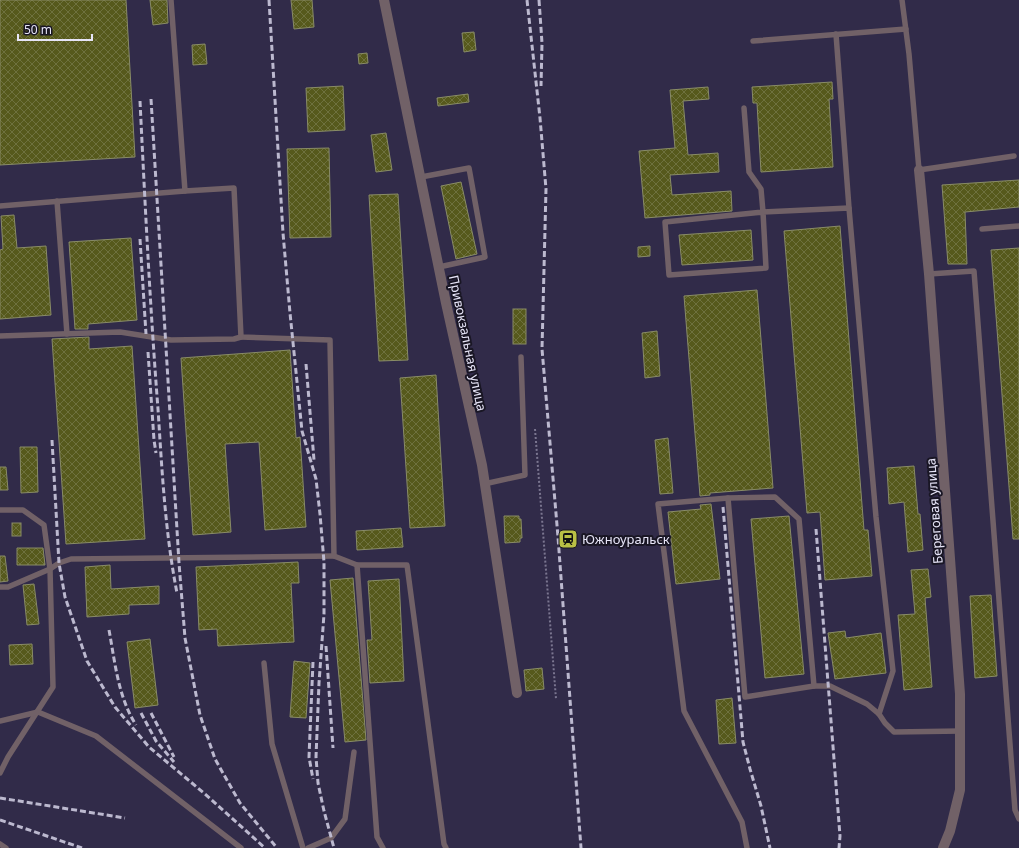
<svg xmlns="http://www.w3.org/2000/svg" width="1019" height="848" viewBox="0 0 1019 848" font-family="'Noto Sans',sans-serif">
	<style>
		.building { fill: url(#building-cross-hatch); stroke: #898c67 }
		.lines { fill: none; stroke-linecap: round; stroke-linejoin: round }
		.path { stroke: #7b7690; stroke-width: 2; stroke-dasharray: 2 2; stroke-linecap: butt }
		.lane { stroke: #716167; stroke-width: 5.5 }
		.street { stroke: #716167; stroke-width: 10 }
		.rail { stroke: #bcb9cf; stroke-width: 3; stroke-dasharray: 6 3; stroke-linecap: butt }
		.labels { text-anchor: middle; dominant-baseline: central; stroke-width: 4; stroke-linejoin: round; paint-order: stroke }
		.street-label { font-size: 13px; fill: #e7e5f8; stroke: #191624 }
		.poi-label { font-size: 13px; fill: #e7e5f8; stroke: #191624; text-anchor: start }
	</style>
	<defs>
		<pattern id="building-cross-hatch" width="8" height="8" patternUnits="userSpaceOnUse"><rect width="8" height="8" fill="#56591c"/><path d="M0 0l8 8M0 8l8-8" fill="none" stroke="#6e713e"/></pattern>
	</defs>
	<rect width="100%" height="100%" fill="#312b49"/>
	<g class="building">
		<path d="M0 0H126L135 157 0 165Z"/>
		<path d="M150 0H167L168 23 153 25Z"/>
		<path d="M291 0H312L314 27 294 29Z"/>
		<path d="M474 32 476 50 464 52 462 33Z"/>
		<path d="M205 44 207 64 193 65 192 45Z"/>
		<path d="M367 53 368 63 359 64 358 54Z"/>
		<path d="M832 82 833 99H829L833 167 761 172 757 103H753L752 87Z"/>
		<path d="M343 86 345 130 308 132 306 88Z"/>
		<path d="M708 87 709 99 683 101 688 155 718 153 719 172 670 175 672 195 731 191 732 211 645 218 639 151 675 148 670 90Z"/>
		<path d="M468 94 469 102 438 106 437 98Z"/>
		<path d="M386 133 392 170 376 172 371 135Z"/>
		<path d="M329 148 331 237 290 238 287 149Z"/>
		<path d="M1019 180V207L965 212 967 264H948L942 185Z"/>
		<path d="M461 182 477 254 456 259 441 186Z"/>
		<path d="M398 194 408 360 379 361 369 195Z"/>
		<path d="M14 215 17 248 46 246 51 315 0 319V250L3 249 1 216Z"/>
		<path d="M840 226 864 530H868L872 576 825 580 820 512 807 513 784 231Z"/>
		<path d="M751 230 753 260 682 265 679 235Z"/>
		<path d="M131 238 137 320 88 324V329H75L69 242Z"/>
		<path d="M650 246V256L638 257V247Z"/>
		<path d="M1019 248V539H1013L991 250Z"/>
		<path d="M757 290 773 488 710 493V495L700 496 684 296Z"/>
		<rect x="513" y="309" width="13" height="35"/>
		<path d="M657 331 660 376 645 378 642 333Z"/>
		<path d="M89 337V349L132 346 145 539 66 544 52 339Z"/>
		<path d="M290 350 296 438 300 437 306 527 265 530 259 442 225 444 231 532 193 535 181 358Z"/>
		<path d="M436 375 445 526 410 528 400 378Z"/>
		<path d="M668 438 673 493 660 494 655 440Z"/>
		<path d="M20 447H37L38 492 21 493Z"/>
		<path d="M914 466 918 514H920L923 550 908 552 904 502 889 504 887 468Z"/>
		<path d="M0 467H6L8 490H0Z"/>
		<path d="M711 504 720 579 676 584 668 512 701 509 700 505Z"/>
		<path d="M504 516H519V519H521L522 538H520V542L505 543Z"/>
		<path d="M789 516 804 674 765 678 751 519Z"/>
		<rect x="12" y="523" width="9" height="13"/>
		<path d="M401 528 403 547 357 550 356 531Z"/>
		<path d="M17 548H43L45 565H17Z"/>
		<path d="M0 556H5L8 581 0 582Z"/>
		<path d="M298 562 299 583H291L294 642 218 646 217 629 199 630 196 567Z"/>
		<path d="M110 565 111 589 159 586V604L129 605V614L87 617 85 567Z"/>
		<path d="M928 569 931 597 925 598 932 687 904 690 898 615 915 614 911 570Z"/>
		<path d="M353 578 366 740 345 742 330 580Z"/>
		<path d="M399 579 404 681 370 683 367 640H372L368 581Z"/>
		<path d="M34 584 39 624 27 625 23 585Z"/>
		<path d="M991 595 997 676 975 678 970 596Z"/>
		<path d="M845 631 846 638 881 633 886 673 835 679 828 633Z"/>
		<path d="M150 639 158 705 135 708 127 642Z"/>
		<path d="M32 644 33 664 10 665 9 645Z"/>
		<path d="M294 661 310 663 306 718 290 717Z"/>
		<path d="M542 668 544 689 526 691 524 670Z"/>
		<path d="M732 698 736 743 719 744 716 700Z"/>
	</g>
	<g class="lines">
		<path class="path" d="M535 429 556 699"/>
		<g class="lane">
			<path d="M171 0 185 191 234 188 241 337 330 340 334 556 357 565H407L444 844 446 848"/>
			<path d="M902 0 909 54 919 170 1014 156"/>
			<path d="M836 34 849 208"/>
			<path d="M753 41 906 29"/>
			<path d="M744 108 749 172 761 189 763 212 766 268 669 275 665 222 763 212 849 208 876 517 893 671 879 714"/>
			<path d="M421 177 469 168 485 257 439 267"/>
			<path d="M57 201 67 334"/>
			<path d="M0 206 185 191"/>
			<path d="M982 229 1019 226"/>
			<path d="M929 274 974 271 1015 810 1019 819"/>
			<path d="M0 336 120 332 171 340 234 339 241 337"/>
			<path d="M484 484 525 475 521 357"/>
			<path d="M728 498 745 697 814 686H830L867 704 879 714 885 723 894 732 961 731"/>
			<path d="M0 510H23L44 525 50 569 53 687 8 757 0 773"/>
			<path d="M357 565 377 837 383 848"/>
			<path d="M0 587H8L50 569 59 563 71 559 334 556"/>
			<path d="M264 663 272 744 303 848"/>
			<path d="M0 721 38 712 96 736 241 848"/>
			<path d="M0 844 6 848"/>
			<path d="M308 848 331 838 345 819 354 752"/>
			<path d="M747 848 742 822 684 711 658 504 728 498 775 497 799 519 814 686"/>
		</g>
		<g class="street">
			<path d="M384 0 446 303 482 465 517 693"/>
			<path d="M919 170 929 274 960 694V790L950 831 943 848"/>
		</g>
		<g class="rail">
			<path d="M269 0 283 233 290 313 302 431 316 479 320 514 324 562V614L319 683 316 757 318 783 324 811 334 848"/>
			<path d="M527 0 540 118 546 189 542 349 558 537 581 848"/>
			<path d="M539 0 542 43 541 86"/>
			<path d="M151 99 179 563 185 638 200 715 215 759 240 803 277 848"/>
			<path d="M140 101C145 203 150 306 158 409 162 470 165 532 177 593"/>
			<path d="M140 239 146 334"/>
			<path d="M148 352 154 440 156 453"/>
			<path d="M306 364 314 460"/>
			<path d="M52 440 59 563 65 597 87 661 115 707 149 747 205 794 265 848"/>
			<path d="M723 507 743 742 750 769 761 806 770 848"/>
			<path d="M816 529 840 836 839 848"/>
			<path d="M109 630C115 662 118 697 136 725"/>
			<path d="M326 646 333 748"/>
			<path d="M313 662 309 757 313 779"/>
			<path d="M141 713 156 741 174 762"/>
			<path d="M151 713 174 757"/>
			<path d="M0 798 125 818"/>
			<path d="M0 820 82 848"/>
		</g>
	</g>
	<defs>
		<g id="station-square" transform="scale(1)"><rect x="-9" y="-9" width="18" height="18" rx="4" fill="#bac045" stroke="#191624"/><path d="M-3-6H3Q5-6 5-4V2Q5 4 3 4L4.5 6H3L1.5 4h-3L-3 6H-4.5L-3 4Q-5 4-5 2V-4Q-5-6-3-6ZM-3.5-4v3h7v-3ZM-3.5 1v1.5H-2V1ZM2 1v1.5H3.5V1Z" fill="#111"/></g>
	</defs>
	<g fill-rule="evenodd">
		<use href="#station-square" x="568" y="539"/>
	</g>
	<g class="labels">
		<g class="street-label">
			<text transform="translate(468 343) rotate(78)">Привокзальная улица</text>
			<text transform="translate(934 511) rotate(-94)">Береговая улица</text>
		</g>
		<g class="poi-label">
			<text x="582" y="539">Южноуральск</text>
		</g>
	</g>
	<path d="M18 34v6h74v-6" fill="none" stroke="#e7e5f8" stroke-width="2"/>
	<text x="24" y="34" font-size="12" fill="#e7e5f8" stroke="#191624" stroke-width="3" paint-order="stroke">50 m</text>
</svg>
